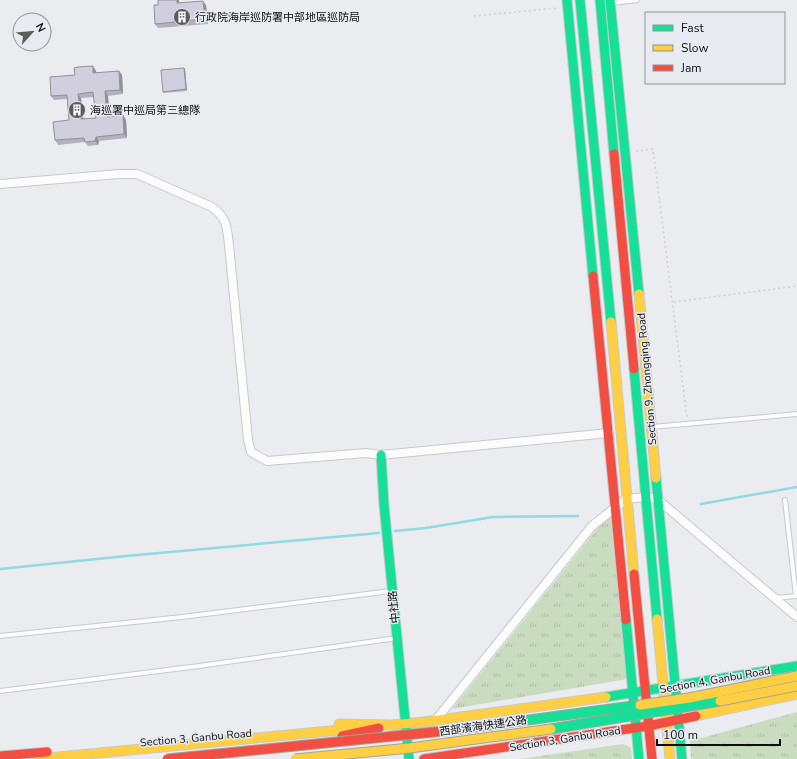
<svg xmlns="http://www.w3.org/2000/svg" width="797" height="759" viewBox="0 0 797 759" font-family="'Nunito Sans','Noto Sans TC',sans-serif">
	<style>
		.grass { fill: url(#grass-tufts) }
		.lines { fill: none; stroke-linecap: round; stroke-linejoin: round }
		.stream { stroke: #90dae3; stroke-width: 2.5 }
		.lane-casing { stroke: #c7c9cc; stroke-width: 6 }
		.street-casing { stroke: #c7c9cc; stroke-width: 10 }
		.fast-casing { stroke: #c7c9cc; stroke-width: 11 }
		.slow-casing { stroke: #c7c9cc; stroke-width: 11 }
		.jam-casing { stroke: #c7c9cc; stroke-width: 11 }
		.path { stroke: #cfcfd1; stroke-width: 1.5; stroke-dasharray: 2 3; stroke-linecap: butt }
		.lane { stroke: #fcfcfd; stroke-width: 4 }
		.street { stroke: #fcfcfd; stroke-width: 8 }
		.fast { stroke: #16e098; stroke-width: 9 }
		.slow { stroke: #ffcf43; stroke-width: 9 }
		.jam { stroke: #f24e42; stroke-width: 9 }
		.fast-bridge-casing { stroke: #a2a497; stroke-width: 11; stroke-linecap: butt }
		.slow-bridge-casing { stroke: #a2a497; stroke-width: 11; stroke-linecap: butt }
		.jam-bridge-casing { stroke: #a2a497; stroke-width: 11; stroke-linecap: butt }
		.fast-bridge { stroke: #16e098; stroke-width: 9 }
		.slow-bridge { stroke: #ffcf43; stroke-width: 9 }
		.jam-bridge { stroke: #f24e42; stroke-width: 9 }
		.wall { fill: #b4b1be; fill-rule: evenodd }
		.shaded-wall { fill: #92909b }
		.building { fill: #d1cedd; stroke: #92909b; fill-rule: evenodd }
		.labels { text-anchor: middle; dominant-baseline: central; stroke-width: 3; stroke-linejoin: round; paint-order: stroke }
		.poi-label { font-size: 11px; fill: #0d0e10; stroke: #e8ebf2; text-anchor: start }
		.street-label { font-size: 11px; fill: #0d0e10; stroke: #e8ebf2 }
	</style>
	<defs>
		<pattern id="grass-tufts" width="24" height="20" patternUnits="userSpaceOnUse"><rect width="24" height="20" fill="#cadcc0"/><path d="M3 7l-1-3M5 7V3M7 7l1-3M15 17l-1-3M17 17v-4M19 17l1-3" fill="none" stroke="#acbca4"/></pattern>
	</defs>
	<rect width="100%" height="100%" fill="#eaecf0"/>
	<g class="grass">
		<path d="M610 513 627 679 452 709Z"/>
		<path d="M797 712V759H691L690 741Z"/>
		<path d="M623 744 631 748 632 759H520Z"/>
	</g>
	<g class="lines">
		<g class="stream">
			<path d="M701 504 797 487"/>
			<path d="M395 531 426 528 493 517 578 516"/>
			<path d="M0 569 126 556 379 533"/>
		</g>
		<g class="lane-casing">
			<g id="lane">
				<path d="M612 3 637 0"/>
				<path d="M652 427 797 414"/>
				<path d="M785 500 796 596"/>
				<path d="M775 598 797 596"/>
				<path d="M0 636 182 617 391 591"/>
				<path d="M0 691 199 666 397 638"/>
			</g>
		</g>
		<g class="street-casing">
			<g id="street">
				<path d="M0 184 119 174H137L212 207C227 218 227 227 229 245L248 440 251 452 267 461 366 453 381 455 609 433"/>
				<path d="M435 721 592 526 626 499 645 497 657 499 797 617"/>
			</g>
		</g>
		<g class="fast-casing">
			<g id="fast">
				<path d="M567 0 593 276"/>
				<path d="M580 0 611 322"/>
				<path d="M600 0 614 154"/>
				<path d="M610 0 639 294"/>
				<path d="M634 369 657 619"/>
				<path d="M381 455 384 505 409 759"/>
				<path d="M656 478 682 759"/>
				<path d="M626 620 639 759"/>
				<path d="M606 697 797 666"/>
			</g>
		</g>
		<g class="slow-casing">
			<g id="slow">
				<path d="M639 294 656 478"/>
				<path d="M611 322 634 574"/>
				<path d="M657 619 670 759"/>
				<path d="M696 716 797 694"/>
				<path d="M339 724 392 725 424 722 606 697"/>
				<path d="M37 759 350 729"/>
			</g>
		</g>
		<g class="jam-casing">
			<g id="jam">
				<path d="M614 154 634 369"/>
				<path d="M593 276 626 620"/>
				<path d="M634 574 652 759"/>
				<path d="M342 736 379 728"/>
				<path d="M0 756 47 752"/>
				<path d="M424 759 648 726 696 716"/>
			</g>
		</g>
		<g class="path">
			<path d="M474 16 557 8"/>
			<path d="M636 151 653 149 687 418"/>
			<path d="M674 302 797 286"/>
		</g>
		<use href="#lane" class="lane"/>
		<use href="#street" class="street"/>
		<use href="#fast" class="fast"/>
		<use href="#slow" class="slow"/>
		<use href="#jam" class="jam"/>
		<g class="fast-bridge-casing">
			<g id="fast-bridge">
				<path d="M551 729 720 701"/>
				<path d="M454 730 640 705"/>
			</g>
		</g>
		<g class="slow-bridge-casing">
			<g id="slow-bridge">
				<path d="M720 701 797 686"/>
				<path d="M640 705 689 698 797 676"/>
				<path d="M295 759 410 748 551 729"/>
			</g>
		</g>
		<g class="jam-bridge-casing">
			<path id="jam-bridge" d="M167 759 454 730"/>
		</g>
		<use href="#fast-bridge" class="fast-bridge"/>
		<use href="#slow-bridge" class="slow-bridge"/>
		<use href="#jam-bridge" class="jam-bridge"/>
	</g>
	<g class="wall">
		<path d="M180 3 206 5 208 24 158 28 155 24 158 5Z"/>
		<path d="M184 68 185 69 187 91 164 93 163 92Z"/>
		<path d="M96 71V73L119 71 122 75 123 94 108 96 110 117 123 115 126 120 127 138 99 141 98 145 88 146 85 142 58 145 55 140 69 120 67 99 54 100 51 96 75 75ZM94 97 96 118 83 119 81 98Z"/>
	</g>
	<g class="shaded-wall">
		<path d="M177 0H179L180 7 177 3Z"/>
		<path d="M203 1 206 5 208 24 205 19Z"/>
		<path d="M93 66 96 71 97 78 93 73Z"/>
		<path d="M184 68 185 69 187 91 186 89Z"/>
		<path d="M119 71 122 75 123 94 120 90Z"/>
		<path d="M105 91 108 96 110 121 107 117Z"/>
		<path d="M78 94 81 98 84 124 81 119Z"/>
		<path d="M123 115 126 120 127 138 124 134Z"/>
		<path d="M96 137 99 141 98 145 95 141Z"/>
	</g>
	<g class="building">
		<path d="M158 0H177V3L203 1 205 19 155 24 154 5H158Z"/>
		<path d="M93 66V73L119 71 120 90 105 91 107 117 123 115 124 134 96 137 95 141 85 142 84 138 55 140 53 122 69 120 67 95 51 96 50 77 75 75 74 68 78 67ZM93 92 96 118 81 119 78 94Z"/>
		<path d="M184 68 186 89 163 92 161 70Z"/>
	</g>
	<defs>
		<g id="building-disc" transform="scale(0.9)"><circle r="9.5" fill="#5a5c5e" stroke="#e8ebf2"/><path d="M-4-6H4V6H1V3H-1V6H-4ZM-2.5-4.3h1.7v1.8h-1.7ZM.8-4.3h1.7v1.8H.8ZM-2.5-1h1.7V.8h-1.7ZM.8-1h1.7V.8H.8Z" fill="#fff"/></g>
	</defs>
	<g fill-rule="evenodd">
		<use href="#building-disc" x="182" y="17"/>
		<use href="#building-disc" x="77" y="110"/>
	</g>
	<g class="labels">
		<g class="poi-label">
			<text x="195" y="17">行政院海岸巡防署中部地區巡防局</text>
			<text x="90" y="110">海巡署中巡局第三總隊</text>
		</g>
		<g class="street-label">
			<text transform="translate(647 379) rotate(-95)">Section 9, Zhongqing Road</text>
			<text transform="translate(394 607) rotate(-96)">中社路</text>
			<text transform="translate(715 680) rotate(-10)">Section 4, Ganbu Road</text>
			<text transform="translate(483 726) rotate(-8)">西部濱海快速公路</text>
			<text transform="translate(196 738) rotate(-5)">Section 3, Ganbu Road</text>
			<text transform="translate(565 739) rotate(-9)">Section 3, Ganbu Road</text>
		</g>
	</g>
	<rect x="645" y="12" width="140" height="72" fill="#e8ebf2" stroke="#909398"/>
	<rect x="653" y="25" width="20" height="6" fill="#16e098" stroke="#909398"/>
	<text x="681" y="32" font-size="12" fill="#0d0e10">Fast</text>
	<rect x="653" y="45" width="20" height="6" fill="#ffcf43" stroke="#909398"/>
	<text x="681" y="52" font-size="12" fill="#0d0e10">Slow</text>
	<rect x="653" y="65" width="20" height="6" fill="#f24e42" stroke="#909398"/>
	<text x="681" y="72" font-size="12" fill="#0d0e10">Jam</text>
	<g transform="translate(32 32) rotate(63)"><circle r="19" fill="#e8ebf2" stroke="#909398"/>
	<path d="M0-3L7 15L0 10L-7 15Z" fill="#5a5c5e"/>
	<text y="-6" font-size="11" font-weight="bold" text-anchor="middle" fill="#0d0e10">N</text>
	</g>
	<path d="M657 739v6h123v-6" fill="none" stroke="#0d0e10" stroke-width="2"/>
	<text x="663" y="739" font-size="12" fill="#0d0e10" stroke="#e8ebf2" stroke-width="3" paint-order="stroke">100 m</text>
</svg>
